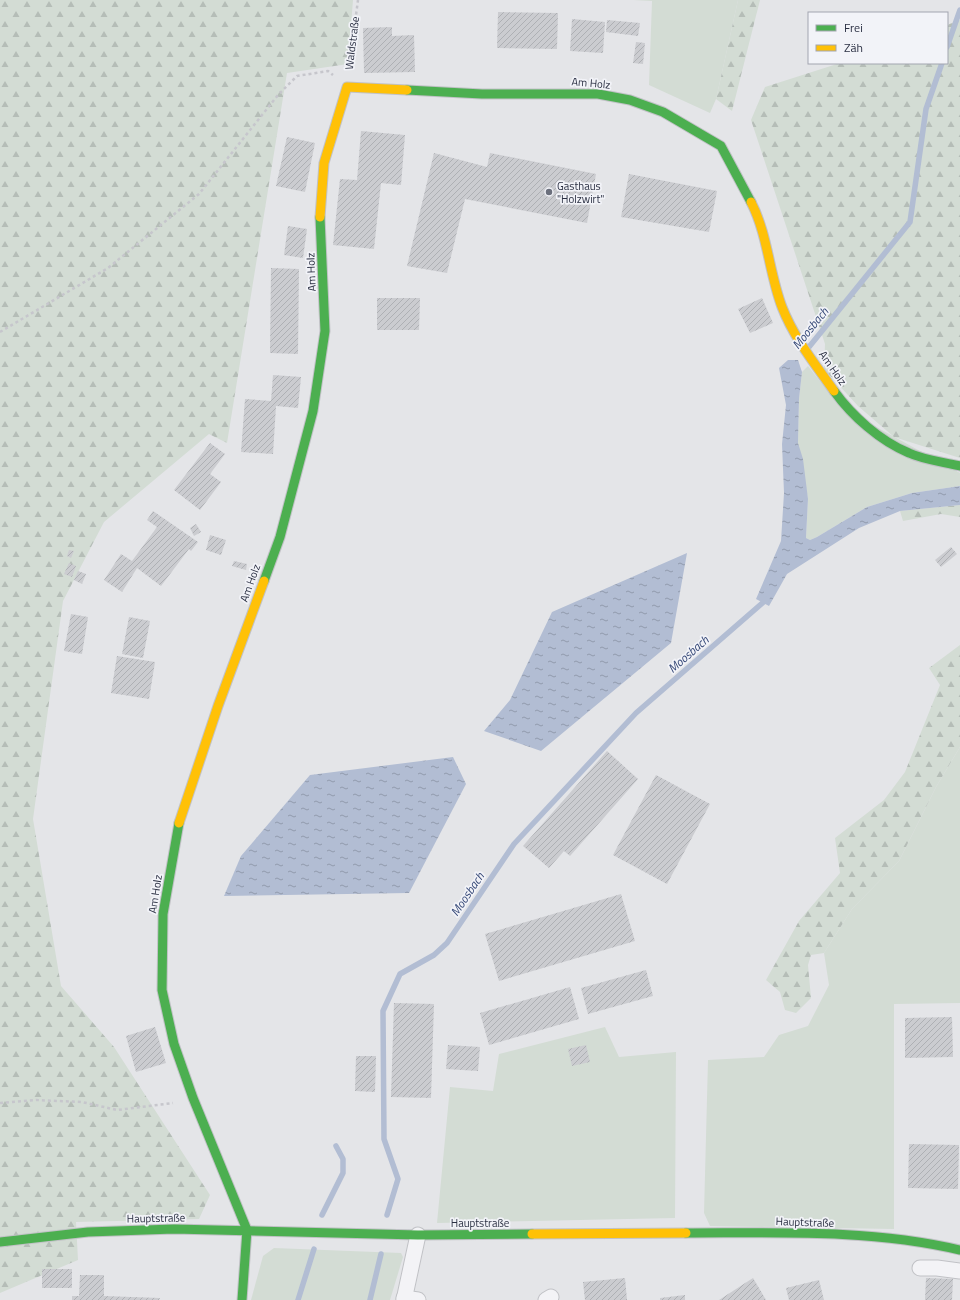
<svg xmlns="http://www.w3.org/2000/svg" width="960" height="1300" viewBox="0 0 960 1300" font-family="'Titillium Web',sans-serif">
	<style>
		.grass { fill: #d3dcd4 }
		.forest { fill: url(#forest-firs) }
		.water { fill: url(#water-ripples) }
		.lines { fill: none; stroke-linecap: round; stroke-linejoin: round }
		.stream { stroke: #b2bdd3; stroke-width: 5.5 }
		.building { fill: url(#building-hatch) }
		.street-casing { stroke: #c1c2c6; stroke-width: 17 }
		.fast-casing { stroke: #c1c2c6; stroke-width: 11 }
		.slow-casing { stroke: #c1c2c6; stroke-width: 11 }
		.path { stroke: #c6c6cc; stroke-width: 2.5; stroke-dasharray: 3 3; stroke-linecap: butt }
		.street { stroke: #f3f3f6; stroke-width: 15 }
		.fast { stroke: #4caf50; stroke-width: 9 }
		.slow { stroke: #ffc107; stroke-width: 9 }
		.poi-dot { fill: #6b6f7c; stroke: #f2f3f8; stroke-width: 1.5 }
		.labels { text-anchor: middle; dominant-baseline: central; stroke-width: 3.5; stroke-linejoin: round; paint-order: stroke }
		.street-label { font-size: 11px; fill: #2a2f42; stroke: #f2f3f8 }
		.poi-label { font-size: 11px; fill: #2a2f42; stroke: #f2f3f8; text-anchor: start }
		.water-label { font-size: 12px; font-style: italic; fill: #344776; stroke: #f2f3f8 }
	</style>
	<defs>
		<pattern id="forest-firs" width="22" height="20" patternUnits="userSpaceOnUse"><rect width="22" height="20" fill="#d3dcd4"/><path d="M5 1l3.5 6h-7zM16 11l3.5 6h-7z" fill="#b5bdb7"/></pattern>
		<pattern id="water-ripples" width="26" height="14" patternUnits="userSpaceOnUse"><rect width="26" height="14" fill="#b2bdd3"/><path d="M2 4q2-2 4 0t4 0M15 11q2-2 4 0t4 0" fill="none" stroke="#919aad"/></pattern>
		<pattern id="building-hatch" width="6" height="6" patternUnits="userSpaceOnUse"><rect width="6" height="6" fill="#cbccd0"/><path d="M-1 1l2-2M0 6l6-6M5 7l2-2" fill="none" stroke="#aeb0b4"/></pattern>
	</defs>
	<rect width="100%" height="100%" fill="#e4e5e8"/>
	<g class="grass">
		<path d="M633 0H738L716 99 710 113 649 85 652 1Z"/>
		<path d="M808 366 840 407 960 473V486L912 493 867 507 817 537 810 540 806 538 808 499 798 443 799 399 802 372Z"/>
		<path d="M960 747V1003L894 1004V1229L710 1226 704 1213 708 1060 764 1057 779 1035 808 1026 829 985 824 953 852 909 899 861 936 787Z"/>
		<path d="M605 1027 619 1057 676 1052 675 1218 437 1223 450 1087 493 1091 499 1054Z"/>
		<path d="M274 1248 401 1253 403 1257 390 1300H251L263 1256Z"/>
	</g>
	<g class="forest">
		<path d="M0 0H353L348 64 287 73 227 443 209 434 104 522 63 601 33 819 61 986 114 1047 210 1195 199 1219 76 1222 78 1260 0 1293Z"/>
		<path d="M738 0H760L732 111 716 99Z"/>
		<path d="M960 20V458L894 437 858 406 824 369 825 344 751 120 765 87 840 63H947V25Z"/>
		<path d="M960 505V517L941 514 903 521 900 511Z"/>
		<path d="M960 645V747L936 787 899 861 852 909 824 953 811 955 808 965 811 998 796 1013 785 1010 780 992 766 980 799 921 840 873 835 838 884 800 905 772 940 685 929 668Z"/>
	</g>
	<g class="water">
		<path d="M788 360H798L802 372 799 399 798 443 803 459 808 499 806 538 810 540 817 537 867 507 912 493 960 486V505L900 511 859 528 787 574 769 606 756 599 781 541 784 493 782 444 786 405 779 368Z"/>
		<path d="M687 553 671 643 541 751 484 731 510 700 552 612Z"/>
		<path d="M453 757 466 784 409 893 224 896 241 856 310 775Z"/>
	</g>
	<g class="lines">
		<g class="stream">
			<path d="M947 47 960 10"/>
			<path d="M809 347 910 222 926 109 942 63"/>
			<path d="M322 1215 343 1173V1159L336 1146"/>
			<path d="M387 1215 398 1179 384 1139 383 1011 400 974 434 955 447 943 514 844 636 713 767 599"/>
			<path d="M298 1300 314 1249"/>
			<path d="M370 1300 381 1254"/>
		</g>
	</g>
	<g class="building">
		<path d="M498 12 558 13 557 49 497 48Z"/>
		<path d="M572 19 605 22 603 53 570 51Z"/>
		<path d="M607 20 640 23 638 36 606 32Z"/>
		<path d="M392 27V36L414 35 415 72 364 73 363 28Z"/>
		<path d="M636 42 645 43 643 64 633 63Z"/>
		<path d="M361 131 405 135 401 185 381 183 374 249 333 245 340 179 357 180Z"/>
		<path d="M287 137 315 143 305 192 276 186Z"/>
		<path d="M434 153 487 167 490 153 596 174 587 223 465 199 447 273 407 266Z"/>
		<path d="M629 174 717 191 709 232 621 217Z"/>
		<path d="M288 226 307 229 303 258 284 255Z"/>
		<path d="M271 268 299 269 298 354 270 353Z"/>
		<path d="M377 298H420L419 330H377Z"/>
		<path d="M762 298 773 323 750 333 738 309Z"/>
		<path d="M273 375 301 377 298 408 276 406 273 454 241 452 245 399 271 401Z"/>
		<path d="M210 443 225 454 210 474 221 482 200 510 174 490Z"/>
		<path d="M153 511 198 542 191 551 189 549 161 586 137 568 122 592 104 580 121 554 132 561 157 527 147 520Z"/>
		<path d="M196 524 201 532 194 536 190 528Z"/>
		<path d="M210 535 226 540 221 555 206 550Z"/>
		<path d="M951 547 957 554 941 567 935 560Z"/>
		<path d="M69 550 74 551 71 558 67 556Z"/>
		<path d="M234 561 247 564 246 570 232 566Z"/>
		<path d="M69 563 76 566 72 577 64 574Z"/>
		<path d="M78 571 86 574 82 584 74 580Z"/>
		<path d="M71 614 88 617 82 654 64 651Z"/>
		<path d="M129 617 150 621 143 658 122 654Z"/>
		<path d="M117 656 155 662 149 699 111 693Z"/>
		<path d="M607 751 638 779 570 856 564 851 549 868 523 846Z"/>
		<path d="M656 775 710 804 667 884 613 855Z"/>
		<path d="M621 894 635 941 499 981 485 934Z"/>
		<path d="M646 970 653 996 588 1014 581 988Z"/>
		<path d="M570 987 579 1019 489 1045 480 1013Z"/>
		<path d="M394 1003 434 1004 431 1098 391 1097Z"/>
		<path d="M952 1017 953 1057 905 1058V1018Z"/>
		<path d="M155 1027 166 1063 136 1072 126 1036Z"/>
		<path d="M448 1045 480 1047 478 1071 446 1069Z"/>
		<path d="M586 1045 590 1062 572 1066 568 1049Z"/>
		<path d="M356 1056H376L375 1092 355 1091Z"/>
		<path d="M909 1144 959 1145 958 1189 908 1188Z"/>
		<rect x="42" y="1269" width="30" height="19"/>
		<path d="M80 1275H104V1296L160 1298 159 1300H72V1296H79Z"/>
		<path d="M625 1278 627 1300H585L583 1282Z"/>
		<path d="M753 1278 766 1300H719Z"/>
		<path d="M926 1278 953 1279 952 1300H925Z"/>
		<path d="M819 1280 824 1300H789L786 1288Z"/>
		<path d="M685 1295V1300H660V1298Z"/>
	</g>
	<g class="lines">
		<g class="street-casing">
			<g id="street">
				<path d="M920 1268H937L960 1271"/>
				<path d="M404 1298 418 1300"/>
				<path d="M404 1300 418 1235"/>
				<path d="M546 1300 551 1297"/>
			</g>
		</g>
		<g class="fast-casing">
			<g id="fast">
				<path d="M407 90 482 94H598L630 100 663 112 721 146 751 202"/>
				<path d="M834 391C852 416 880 441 909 453 924 460 944 462 960 466"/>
				<path d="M264 581 280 537 313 411 325 331 320 217"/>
				<path d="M179 823 163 914 162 990 174 1044 193 1098 247 1230 242 1300"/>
				<path d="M686 1233C777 1233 871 1229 960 1250"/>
				<path d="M0 1242 88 1232 174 1229 418 1235 532 1234"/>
			</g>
		</g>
		<g class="slow-casing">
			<g id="slow">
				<path d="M751 202C768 235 769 273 782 307 794 338 815 364 834 391"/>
				<path d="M320 217 324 163 347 87 407 90"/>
				<path d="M179 823 218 706 264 581"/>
				<path d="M532 1234 686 1233"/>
			</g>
		</g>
		<g class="path">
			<path d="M349 68 358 0"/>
			<path d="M0 332 108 268 199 194 278 95 297 76 328 71 333 75"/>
			<path d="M0 1103 36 1100 82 1102 117 1110 173 1103"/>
		</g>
		<use href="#street" class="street"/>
		<use href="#fast" class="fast"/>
		<use href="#slow" class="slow"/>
	</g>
	<circle class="poi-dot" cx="549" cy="192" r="4"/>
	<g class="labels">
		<g class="street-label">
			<text transform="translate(352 43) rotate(-83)">Waldstraße</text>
			<text transform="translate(591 83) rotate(5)">Am Holz</text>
			<text transform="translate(311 272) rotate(-92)">Am Holz</text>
			<text transform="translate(833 368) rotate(55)">Am Holz</text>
			<text transform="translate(250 583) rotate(-70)">Am Holz</text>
			<text transform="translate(155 894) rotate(-81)">Am Holz</text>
			<text transform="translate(156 1218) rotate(-1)">Hauptstraße</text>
			<text transform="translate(805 1222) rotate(2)">Hauptstraße</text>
			<text x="480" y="1223">Hauptstraße</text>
		</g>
		<g class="poi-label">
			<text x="557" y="186">Gasthaus<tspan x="557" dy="13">"Holzwirt"</tspan></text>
		</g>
		<g class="water-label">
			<text transform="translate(810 328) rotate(-51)">Moosbach</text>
			<text transform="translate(688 654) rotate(-41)">Moosbach</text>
			<text transform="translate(467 894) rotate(-56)">Moosbach</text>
		</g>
	</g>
	<rect x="808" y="12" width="140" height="52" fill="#f2f3f8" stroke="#a2a5af"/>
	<rect x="816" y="25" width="20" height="6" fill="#4caf50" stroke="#a2a5af"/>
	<text x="844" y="32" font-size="12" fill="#2a2f42">Frei</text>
	<rect x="816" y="45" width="20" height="6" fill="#ffc107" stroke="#a2a5af"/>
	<text x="844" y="52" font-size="12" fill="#2a2f42">Zäh</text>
</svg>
